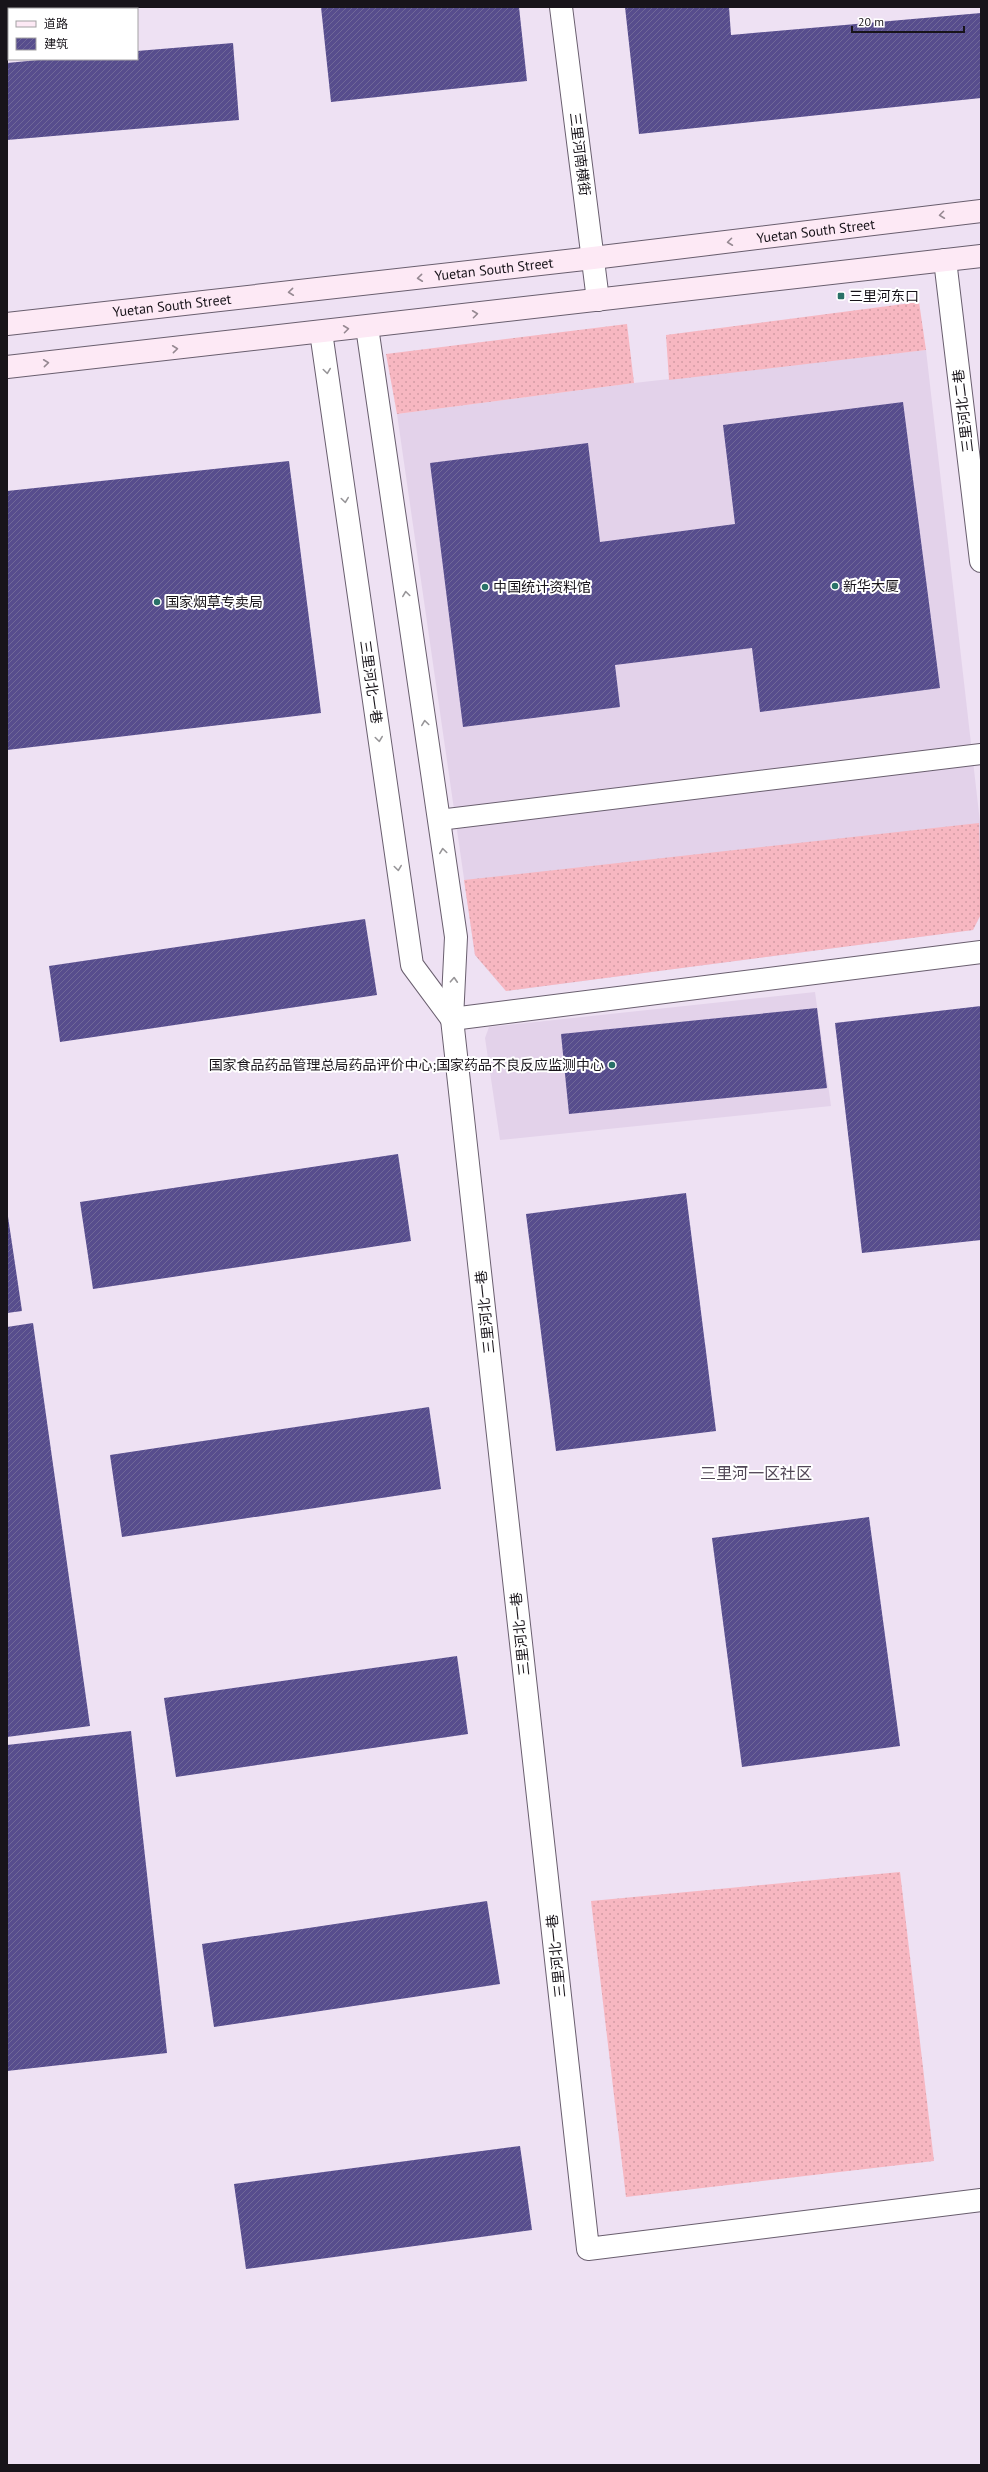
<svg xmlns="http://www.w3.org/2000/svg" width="988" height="2472" viewBox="0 0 988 2472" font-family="'PT Sans','Noto Sans SC',sans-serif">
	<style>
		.built { fill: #e3d2ea }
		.garden { fill: url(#garden-dots) }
		.building { fill: url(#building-hatch) }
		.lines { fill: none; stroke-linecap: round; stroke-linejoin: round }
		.lane-casing { stroke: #695e6e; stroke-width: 22 }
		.street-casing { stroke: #695e6e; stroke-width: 24 }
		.secondary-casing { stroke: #695e6e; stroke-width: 24 }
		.lane { stroke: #fff; stroke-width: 20 }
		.street { stroke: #fff; stroke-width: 22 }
		.secondary { stroke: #fde9f5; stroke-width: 22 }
		.oneway { stroke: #968992 }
		.oneway2 { stroke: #979598 }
		.poi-dot { fill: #297167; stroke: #fff; stroke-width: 1.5 }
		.labels { text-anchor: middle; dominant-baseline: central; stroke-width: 4; stroke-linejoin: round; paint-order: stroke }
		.street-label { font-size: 14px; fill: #18141a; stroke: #fff }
		.poi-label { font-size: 14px; fill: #18141a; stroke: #fff; text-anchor: start }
		.quarter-label { font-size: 16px; fill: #514756; stroke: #fff }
	</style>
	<defs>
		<pattern id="garden-dots" width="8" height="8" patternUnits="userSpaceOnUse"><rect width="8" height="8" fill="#f7b7c1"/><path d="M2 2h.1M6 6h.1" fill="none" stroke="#d39ca5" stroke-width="1.8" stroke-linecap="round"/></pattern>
		<pattern id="building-hatch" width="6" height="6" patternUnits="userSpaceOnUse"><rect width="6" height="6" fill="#574d8d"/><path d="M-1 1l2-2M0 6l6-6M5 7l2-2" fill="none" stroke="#706898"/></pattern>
	</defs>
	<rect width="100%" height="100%" fill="#eee1f3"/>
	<g class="built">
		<path d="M926 350 981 831V914L973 930 506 991 475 955 397 414 634 383Z"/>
		<path d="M815 992 831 1106 500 1140 485 1038 489 1027Z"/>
	</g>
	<g class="garden">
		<path d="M919 302 926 350 669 380 666 335Z"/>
		<path d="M627 324 634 383 397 414 386 354Z"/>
		<path d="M979 823 981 914 973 930 506 991 475 955 464 880Z"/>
		<path d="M900 1872 934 2161 626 2197 591 1901Z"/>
	</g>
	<g class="building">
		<path d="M321 7H519L527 81 331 102Z"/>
		<path d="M625 7H729L731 35 981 13V98L639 134Z"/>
		<path d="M233 43 239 120 7 140V63L49 59H137V51Z"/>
		<path d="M903 402 940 688 760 712 752 648 615 665 620 707 463 727 430 463 588 443 600 542 735 524 723 425Z"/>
		<path d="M289 461 321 713 7 750V491Z"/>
		<path d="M365 919 377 995 60 1042 49 966Z"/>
		<path d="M981 1006V1240L862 1253 835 1023Z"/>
		<path d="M817 1008 827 1088 569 1114 561 1034Z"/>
		<path d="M398 1154 411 1241 93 1289 80 1202Z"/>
		<path d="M686 1193 716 1431 556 1451 526 1214Z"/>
		<path d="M7 1210 22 1311 7 1313Z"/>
		<path d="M33 1323 90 1726 7 1737V1327Z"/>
		<path d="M429 1407 441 1489 122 1537 110 1455Z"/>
		<path d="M869 1517 900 1746 742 1767 712 1538Z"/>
		<path d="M457 1656 468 1734 176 1777 164 1698Z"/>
		<path d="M131 1731 167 2053 7 2071V1745Z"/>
		<path d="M487 1901 500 1984 214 2027 202 1944Z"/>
		<path d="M520 2146 532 2230 246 2269 234 2184Z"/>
	</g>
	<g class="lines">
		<g class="lane-casing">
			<path id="lane" d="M439 820 981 754"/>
		</g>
		<g class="street-casing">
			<g id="street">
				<path d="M561 7 598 300"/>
				<path d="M945 260 981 561"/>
				<path d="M367 327 456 937 452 1019 588 2249 981 2200"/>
				<path d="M321 332 412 965 452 1019"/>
				<path d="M452 1019 981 952"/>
			</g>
		</g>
		<g class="secondary-casing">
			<g id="secondary">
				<path id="s1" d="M7 324 593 258 981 211"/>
				<path d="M7 367 981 256"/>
			</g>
		</g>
		<use href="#lane" class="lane"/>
		<use href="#street" class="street"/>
		<use href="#secondary" class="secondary"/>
	</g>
	<defs><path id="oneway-chevron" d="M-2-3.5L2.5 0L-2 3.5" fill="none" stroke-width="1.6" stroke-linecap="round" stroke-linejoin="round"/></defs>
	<g class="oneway">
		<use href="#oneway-chevron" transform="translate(942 215) rotate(173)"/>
		<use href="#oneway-chevron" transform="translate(730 242) rotate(173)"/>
		<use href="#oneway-chevron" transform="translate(420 278) rotate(174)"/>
		<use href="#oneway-chevron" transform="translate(291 292) rotate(174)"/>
		<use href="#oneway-chevron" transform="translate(475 314) rotate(-7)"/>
		<use href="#oneway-chevron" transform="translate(346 329) rotate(-7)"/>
		<use href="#oneway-chevron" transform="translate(175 349) rotate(-6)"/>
		<use href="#oneway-chevron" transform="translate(46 363) rotate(-6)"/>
	</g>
	<g class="oneway2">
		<use href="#oneway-chevron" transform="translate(327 371) rotate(82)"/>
		<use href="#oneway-chevron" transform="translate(345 500) rotate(82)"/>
		<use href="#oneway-chevron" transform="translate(406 594) rotate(-98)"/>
		<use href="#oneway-chevron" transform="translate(425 723) rotate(-98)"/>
		<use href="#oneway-chevron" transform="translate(379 739) rotate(82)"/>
		<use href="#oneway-chevron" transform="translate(443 851) rotate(-98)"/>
		<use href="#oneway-chevron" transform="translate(398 868) rotate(82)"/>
		<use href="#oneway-chevron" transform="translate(454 980) rotate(-87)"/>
	</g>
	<g class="poi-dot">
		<rect x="837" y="292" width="8" height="8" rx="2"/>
		<circle cx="835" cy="586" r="4"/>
		<circle cx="485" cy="587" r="4"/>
		<circle cx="157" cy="602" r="4"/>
		<circle cx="612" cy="1065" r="4"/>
	</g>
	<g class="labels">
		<g class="street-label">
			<text transform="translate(580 154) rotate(83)">三里河南横街</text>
			<text stroke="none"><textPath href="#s1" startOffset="814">Yuetan South Street</textPath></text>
			<text stroke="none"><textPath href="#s1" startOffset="490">Yuetan South Street</textPath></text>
			<text stroke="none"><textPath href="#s1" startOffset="166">Yuetan South Street</textPath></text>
			<text transform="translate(963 411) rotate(-97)">三里河北二巷</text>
			<text transform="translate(371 682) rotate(82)">三里河北一巷</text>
			<text transform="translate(485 1312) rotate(-96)">三里河北一巷</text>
			<text transform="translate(520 1634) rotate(-96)">三里河北一巷</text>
			<text transform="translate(556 1956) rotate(-96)">三里河北一巷</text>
		</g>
		<g class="poi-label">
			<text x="849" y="296">三里河东口</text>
			<text x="843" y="586">新华大厦</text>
			<text x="493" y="587">中国统计资料馆</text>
			<text x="165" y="602">国家烟草专卖局</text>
			<text x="604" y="1065" text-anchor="end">国家食品药品管理总局药品评价中心;国家药品不良反应监测中心</text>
		</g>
		<g class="quarter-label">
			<text x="756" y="1473">三里河一区社区</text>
		</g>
	</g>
	<rect width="988" height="2472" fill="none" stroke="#18141a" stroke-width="16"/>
	<rect x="8" y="8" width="130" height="52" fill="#ffffff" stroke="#a3a1a3"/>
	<rect x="16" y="21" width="20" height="6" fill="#fde9f5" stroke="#a3a1a3"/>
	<text x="44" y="28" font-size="12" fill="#18141a">道路</text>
	<rect x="16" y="38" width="20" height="12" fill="url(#building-hatch)" stroke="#a3a1a3"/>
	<text x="44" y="48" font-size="12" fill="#18141a">建筑</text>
	<path d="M852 26v6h112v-6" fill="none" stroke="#18141a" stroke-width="2"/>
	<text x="858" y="26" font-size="12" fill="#18141a" stroke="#ffffff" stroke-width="3" paint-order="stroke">20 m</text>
</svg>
